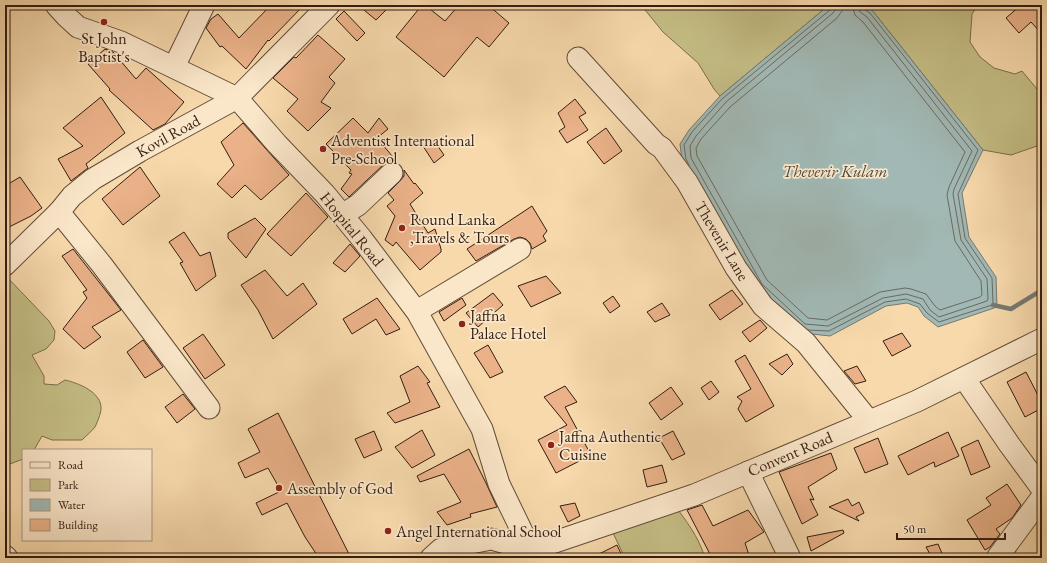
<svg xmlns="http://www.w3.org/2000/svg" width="1047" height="563" viewBox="0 0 1047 563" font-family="'EB Garamond',serif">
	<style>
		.green { fill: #c4bd84; stroke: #7b6d4a }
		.water { fill: #a1b8b4; stroke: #757a72 }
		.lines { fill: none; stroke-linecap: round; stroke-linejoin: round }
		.shore { stroke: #6a6a62; stroke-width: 1 }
		.stream { stroke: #757a72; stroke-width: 4.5 }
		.building { fill: #ebb289; stroke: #321d10 }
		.minor-casing { stroke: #634c37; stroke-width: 23 }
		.minor { stroke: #fae6c9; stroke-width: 21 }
		.poi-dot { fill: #8f2418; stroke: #fae6c9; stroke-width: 1.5 }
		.labels { text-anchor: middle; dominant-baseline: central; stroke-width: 3.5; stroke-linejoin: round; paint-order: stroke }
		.poi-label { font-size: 16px; fill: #321d10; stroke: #fae6c9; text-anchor: start }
		.street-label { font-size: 16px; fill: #321d10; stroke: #fae6c9 }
		.water-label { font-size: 17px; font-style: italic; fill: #534c41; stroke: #fae6c9 }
	</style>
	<rect width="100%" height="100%" fill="#f7d9ac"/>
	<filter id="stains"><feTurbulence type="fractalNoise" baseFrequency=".005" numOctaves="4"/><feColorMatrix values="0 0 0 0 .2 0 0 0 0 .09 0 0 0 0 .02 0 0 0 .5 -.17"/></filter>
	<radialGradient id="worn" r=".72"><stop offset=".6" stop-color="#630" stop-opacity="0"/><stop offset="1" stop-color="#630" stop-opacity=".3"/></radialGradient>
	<g class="green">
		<path d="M641 5H829L720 96 714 89 698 63 663 32Z"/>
		<path d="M864 5H978L972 14 970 42 980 57 994 68 1015 74 1022 71 1042 95V142L1037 146 1011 155 983 150 872 10Z"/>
		<path d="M5 275 49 321 55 331 54 340 46 349 32 355 44 376V384L57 385 65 380C78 383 102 392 101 409 101 413 97 423 95 427 92 431 86 436 82 440H52L42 436 34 450H23V459L10 464 5 463Z"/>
		<path d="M672 502C685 519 699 537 705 558H625L613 533Z"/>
	</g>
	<path class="water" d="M829 5H864L872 10 983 150 962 193 969 237 996 277 997 307 938 327 924 316 918 307 907 303 886 306 830 336 802 333 755 289 682 161 680 144 689 130 720 96Z"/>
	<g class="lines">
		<g class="shore">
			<path d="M836 5V9L833 13 726 102 696 136 690 146 691 158 762 284 805 324 828 326 883 298 906 294 923 299 930 310 939 317 987 301 988 299 987 279 961 240 953 194 954 189 972 151 867 17 860 12 858 5"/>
			<path d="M842 5V11L837 18 730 107 701 139 696 148 697 156 767 280 808 318 827 320 880 292 905 288 911 289 926 294 935 306 940 310 980 297 982 295 981 281 955 241 947 195 949 187 965 152 863 22 855 15 852 5"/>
			<path d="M689 165 686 159 684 145 692 132 722 99 830 10 831 5"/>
			<path d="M808 330 829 331 885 302 906 299 920 304 927 313 939 322 992 305 993 303 992 278 965 238 958 194 978 150 870 13 864 9 863 5"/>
		</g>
		<path class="stream" d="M993 305 1011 309 1042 290"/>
	</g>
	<g class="building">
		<path d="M271 5H304L269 41 268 40 246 69 222 46 220 47 206 28 211 19 218 14 239 38Z"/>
		<path d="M358 5H391L376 20Z"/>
		<path d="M422 5H425L445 21 459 5H488L509 23 489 47 477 37 444 77 396 37Z"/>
		<path d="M1021 5H1042V34L1031 22 1019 33 1006 18Z"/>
		<path d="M344 11 365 33 357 41 336 19Z"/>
		<path d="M318 35 345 59 329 77 335 83 321 102 331 108 308 131 287 111 298 99 273 78 294 57 296 58Z"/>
		<path d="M105 49 113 52 136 79 146 68 184 102 165 124 153 130 109 90 110 89 88 64Z"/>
		<path d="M101 97 125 133 86 164 88 168 71 181 58 159 83 146 63 128Z"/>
		<path d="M575 99 586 113 579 117 588 130 567 143 559 131 565 127 558 113Z"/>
		<path d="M353 118 368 133 379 118 388 129 377 138 398 163 390 161 384 164 349 197 341 189 352 174 349 173 351 170 326 144Z"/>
		<path d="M243 123 289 175 261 200 245 185 232 198 217 184 234 165 221 142Z"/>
		<path d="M606 128 622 151 604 164 587 142Z"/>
		<path d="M435 142 444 155 434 163 423 146Z"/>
		<path d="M140 167 160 196 123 225 102 199Z"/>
		<path d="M404 170 414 184 415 183 423 193 410 204 428 233 435 229 441 249V252L420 270 396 242 393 246 385 240 395 216 387 206 394 200 388 193 400 181 404 176Z"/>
		<path d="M20 177 42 208 31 216 5 229V186Z"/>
		<path d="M306 193 328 217 291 256 267 234Z"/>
		<path d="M532 206 547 231 543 236 546 241 532 249 530 243 526 239 520 237 514 239 476 261 467 249Z"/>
		<path d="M255 218 266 229 246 258 228 238V233Z"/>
		<path d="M184 232 200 256 210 252 216 276 196 291 180 263 183 262 169 242Z"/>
		<path d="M350 244 360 256 345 272 333 263Z"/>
		<path d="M73 249 121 310 92 327 101 337 84 349 63 329 87 298 83 292 87 290 62 256Z"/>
		<path d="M265 270 287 296 303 283 317 304 273 339 258 310 241 285Z"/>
		<path d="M546 276 561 293 531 307 518 286Z"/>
		<path d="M732 290 743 304 720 320 709 305Z"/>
		<path d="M493 293 503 305 478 327 466 313Z"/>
		<path d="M613 296 620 306 610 313 603 303Z"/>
		<path d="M377 298 400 329 386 335 376 319 352 334 343 319Z"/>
		<path d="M462 298 466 305 444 321 439 312Z"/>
		<path d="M662 303 670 315 655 322 647 312Z"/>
		<path d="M760 320 767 328 750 342 742 332Z"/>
		<path d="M902 333 911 346 892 356 883 341Z"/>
		<path d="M203 334 225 365 205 379 183 348Z"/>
		<path d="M143 340 163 367 145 378 127 352Z"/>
		<path d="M488 345 503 372 490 378 474 353Z"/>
		<path d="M787 354 793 364 782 375 769 364Z"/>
		<path d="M745 355 774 406 746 422 738 409 742 401 737 397 751 389 735 361Z"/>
		<path d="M418 366 430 382 427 383 440 407 395 423 387 413 410 402 400 376Z"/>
		<path d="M857 366 866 381 855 384 844 371Z"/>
		<path d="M1026 372 1042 403V408L1025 417 1007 382Z"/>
		<path d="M711 381 719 392 709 400 701 388Z"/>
		<path d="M565 386 577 402 565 407 591 455 556 473 538 440 567 425 544 397Z"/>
		<path d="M671 387 683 404 661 420 649 403Z"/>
		<path d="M183 394 195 409 177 423 165 407Z"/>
		<path d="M278 413 351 558H319L305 537 287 503 262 515 256 503 281 491 268 468 245 478 238 463 260 452 248 429Z"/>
		<path d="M422 430 435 455 412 468 395 447Z"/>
		<path d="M374 431 382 450 364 458 355 439Z"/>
		<path d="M673 431 685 454 672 460 659 438Z"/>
		<path d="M948 432 959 456 935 467 934 462 908 475 898 456Z"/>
		<path d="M878 438 888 464 865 473 854 448Z"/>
		<path d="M978 440 990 467 971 475 961 448Z"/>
		<path d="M469 449 485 481 497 507 470 514 471 517 447 525 437 512 461 502 444 474 420 482 417 476Z"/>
		<path d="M831 453 837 469 808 487 814 500 810 499 818 515 802 524 779 472Z"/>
		<path d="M662 465 667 482 647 487 643 470Z"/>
		<path d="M1007 484 1021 505 1012 518 996 529 1000 534 990 547 985 550 967 520 991 505 986 498Z"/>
		<path d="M848 499 852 506 859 502 864 513 856 517 859 521 829 507Z"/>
		<path d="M575 503 580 516 568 522 560 506Z"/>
		<path d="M702 505 713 526 748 510 764 532 745 543 750 558H712L687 510Z"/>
		<path d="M843 530 844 533 811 551 807 537Z"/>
		<path d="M938 544 944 558H932L926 547Z"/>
		<path d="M617 545 623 558H591Z"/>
	</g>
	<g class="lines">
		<g class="minor-casing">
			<g id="minor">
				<path d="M56 5 66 16 78 27 121 42 237 98 277 144 325 194 362 239 417 312 482 429 499 484 531 550 537 558"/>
				<path d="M578 58 656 144 662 148 687 182 736 268 763 306 806 343 869 421"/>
				<path d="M174 67 204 5"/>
				<path d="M59 212 102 265 209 408"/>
				<path d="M342 215 358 205 392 173"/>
				<path d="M5 265 59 212 72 196 93 179 140 151 237 98 329 5"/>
				<path d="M417 311 520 249"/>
				<path d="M964 378 1009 444 1042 489"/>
				<path d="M748 472 790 558"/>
				<path d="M5 556 7 558"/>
				<path d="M431 558 441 549 491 539 531 550"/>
				<path d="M523 558 531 550 694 495 917 401 1042 339"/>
				<path d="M997 558 1042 497"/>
			</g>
		</g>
		<use href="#minor" class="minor"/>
	</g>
	<g class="poi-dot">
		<circle cx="104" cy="22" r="4"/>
		<circle cx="323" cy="149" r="4"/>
		<circle cx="402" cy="228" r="4"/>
		<circle cx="462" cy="324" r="4"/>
		<circle cx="551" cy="445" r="4"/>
		<circle cx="279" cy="488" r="4"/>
		<circle cx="388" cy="531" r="4"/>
	</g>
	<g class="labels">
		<g class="poi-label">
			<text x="104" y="38" text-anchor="middle">St John<tspan x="104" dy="18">Baptist's</tspan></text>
			<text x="331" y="140">Adventist International<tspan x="331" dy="18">Pre-School</tspan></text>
			<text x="410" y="219">Round Lanka<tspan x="410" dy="18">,Travels &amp; Tours</tspan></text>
			<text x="470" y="315">Jaffna<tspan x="470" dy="18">Palace Hotel</tspan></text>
			<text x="559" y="436">Jaffna Authentic<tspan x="559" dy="18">Cuisine</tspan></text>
			<text x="287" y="488">Assembly of God</text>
			<text x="396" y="531">Angel International School</text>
		</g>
		<g class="street-label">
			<text transform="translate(168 136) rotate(-29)">Kovil Road</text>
			<text transform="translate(352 229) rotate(51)">Hospital Road</text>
			<text transform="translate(722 241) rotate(59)">Thevenir Lane</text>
			<text transform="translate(790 454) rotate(-23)">Convent Road</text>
		</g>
		<g class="water-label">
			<text x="835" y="171">Theverir Kulam</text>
		</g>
	</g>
	<rect width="1047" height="563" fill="none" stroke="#f7d9ac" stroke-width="20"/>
	<rect x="6" y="6" width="1035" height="551" fill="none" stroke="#321d10" stroke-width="2"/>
	<rect x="10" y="10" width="1027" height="543" fill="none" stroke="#321d10"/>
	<rect x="22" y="449" width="130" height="92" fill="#fae6c9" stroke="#aa967f"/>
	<rect x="30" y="462" width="20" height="6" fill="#fae6c9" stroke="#aa967f"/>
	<text x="58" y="469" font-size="12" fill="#321d10">Road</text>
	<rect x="30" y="479" width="20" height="12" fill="#c4bd84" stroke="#aa967f"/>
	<text x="58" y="489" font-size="12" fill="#321d10">Park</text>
	<rect x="30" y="499" width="20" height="12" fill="#a1b8b4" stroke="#aa967f"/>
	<text x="58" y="509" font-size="12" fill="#321d10">Water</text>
	<rect x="30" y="519" width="20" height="12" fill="#ebb289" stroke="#aa967f"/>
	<text x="58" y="529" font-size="12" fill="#321d10">Building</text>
	<path d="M897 533v6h108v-6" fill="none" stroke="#321d10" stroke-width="2"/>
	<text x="903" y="533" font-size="12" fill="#321d10" stroke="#fae6c9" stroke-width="3" paint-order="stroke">50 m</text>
	<rect width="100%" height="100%" filter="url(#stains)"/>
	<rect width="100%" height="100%" fill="url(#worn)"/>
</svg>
